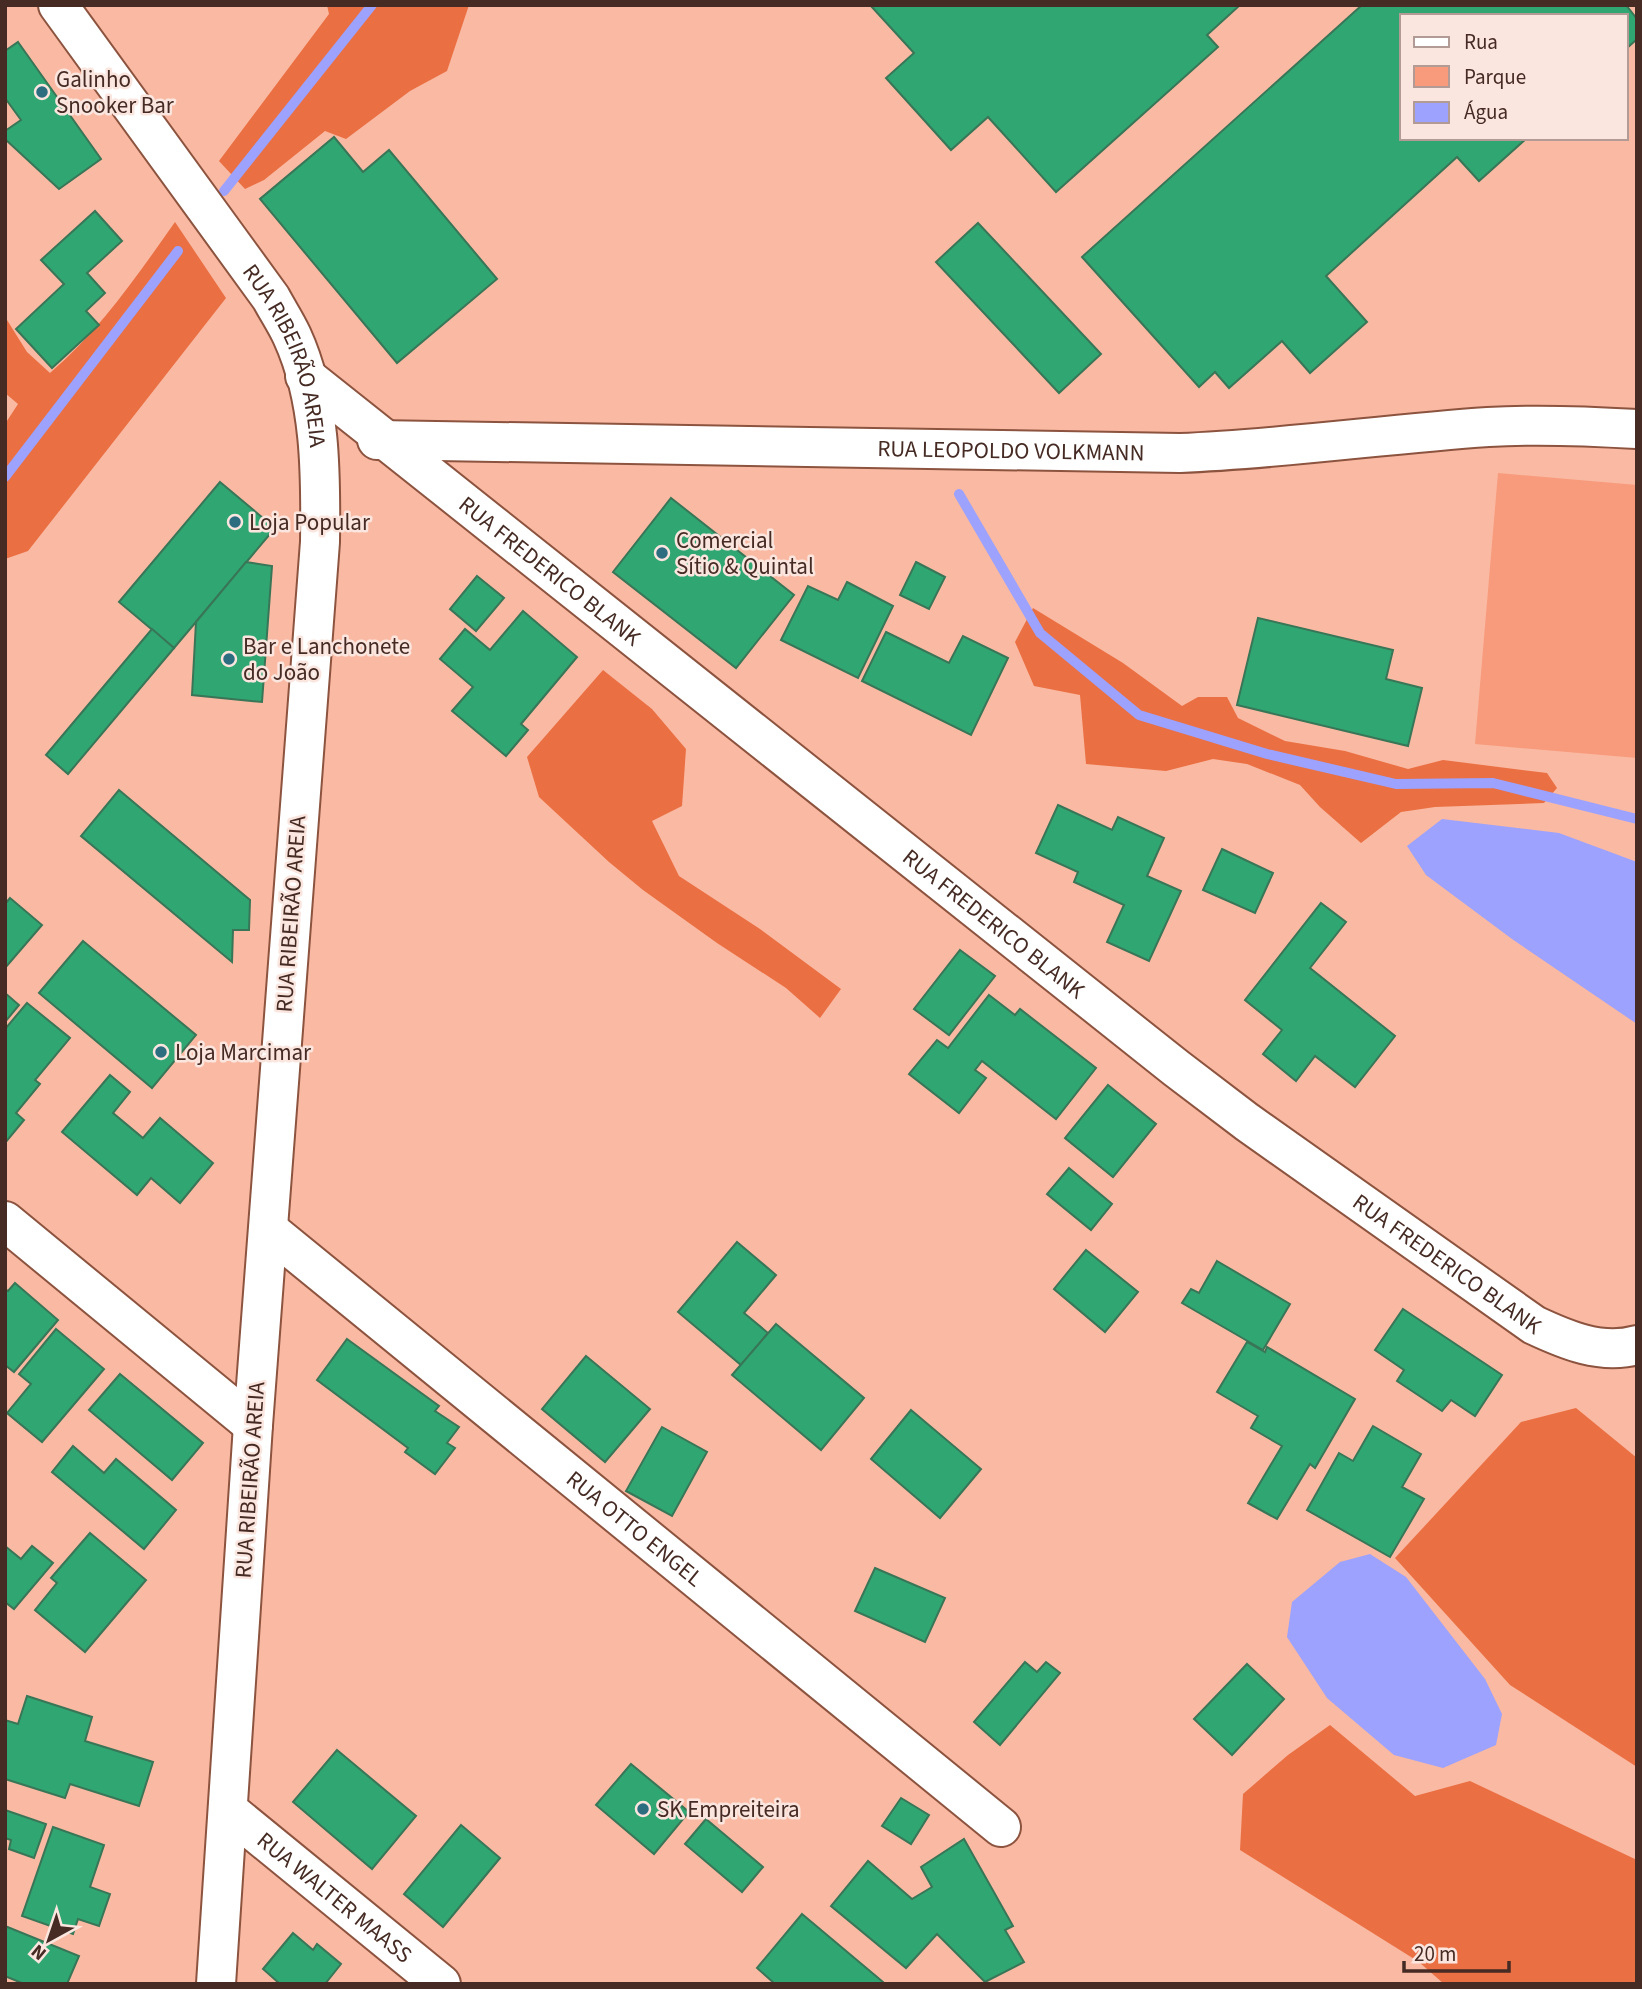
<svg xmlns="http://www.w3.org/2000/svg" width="1642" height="1989" viewBox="0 0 1642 1989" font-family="'Source Sans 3',sans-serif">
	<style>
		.green { fill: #f79b7c }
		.forest { fill: #ea6f42 }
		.water { fill: #9ca2fe }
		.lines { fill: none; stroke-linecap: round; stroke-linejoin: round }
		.stream { stroke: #9ca2fe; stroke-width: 10 }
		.building { fill: #30a773; stroke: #387657; stroke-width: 2 }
		.minor-casing { stroke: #8c533f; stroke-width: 42 }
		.minor { stroke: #fff; stroke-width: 38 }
		.poi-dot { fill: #2c6e80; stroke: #fbe6df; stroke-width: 2.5 }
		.labels { text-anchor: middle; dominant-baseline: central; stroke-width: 5; stroke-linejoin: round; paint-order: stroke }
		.poi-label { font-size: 23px; fill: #452b23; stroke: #fbe6df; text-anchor: start }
		.street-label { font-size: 23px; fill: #452b23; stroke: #fbe6df }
	</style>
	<rect width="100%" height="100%" fill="#fab9a2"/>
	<path class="green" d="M1498 473 1637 485V758L1475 744Z"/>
	<g class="forest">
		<path d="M327 5H469L447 71 410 91 346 139 325 131 264 180 245 189 219 161 329 14Z"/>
		<path d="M175 222 226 298 28 551 5 559V424L18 404 5 393V282L7 320 27 352 50 373C100 330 137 276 175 222Z"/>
		<path d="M1033 608 1123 663 1182 706 1198 697H1227L1238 718 1285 741 1345 751 1408 769 1443 760 1547 773 1557 788 1544 803 1435 807 1401 812 1361 843 1320 807 1300 785 1247 764 1213 759 1166 771 1086 764 1080 695 1034 686 1015 642Z"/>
		<path d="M603 670 652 709 686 749 682 806 652 821 679 876 760 929 841 989 820 1018 786 988 717 943 643 890 609 862 539 797 527 757Z"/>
		<path d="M1576 1408 1637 1458V1767L1510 1685 1395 1558 1521 1422Z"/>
		<path d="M1330 1725 1415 1796 1470 1781 1637 1860V1984H1444L1419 1962 1240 1850 1243 1794 1288 1755Z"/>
	</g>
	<g class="water">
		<path d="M1442 819 1559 833 1637 862V1024L1512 939 1426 875 1407 846Z"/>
		<path d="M1370 1554 1406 1577 1485 1679 1502 1714 1496 1745 1443 1768 1394 1755 1327 1698 1287 1637 1292 1602 1340 1562Z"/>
	</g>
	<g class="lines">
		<g class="stream">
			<path d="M224 191 372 5"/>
			<path d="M5 477 178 251"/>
			<path d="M959 494 1040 633 1139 715 1267 754 1396 784 1493 783 1637 819"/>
		</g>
	</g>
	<g class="building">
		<path d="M870 5H1240L1207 35 1218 47 1056 192 988 117 951 150 886 78 914 53Z"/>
		<path d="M1362 5H1626L1637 19V39L1626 49V16H1402V138H1527L1479 181 1457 157 1326 276 1367 322 1310 373 1282 341 1229 388 1215 372 1199 387 1082 257Z"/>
		<path d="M18 42 101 159 59 189 5 139V131L21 120 5 98V51Z"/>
		<path d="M334 137 363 172 389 150 497 279 397 363 260 199Z"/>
		<path d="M95 211 122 241 87 273 105 293 86 311 99 325 52 368 16 329 64 284 41 260Z"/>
		<path d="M978 223 1101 354 1059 393 936 262Z"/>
		<path d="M220 482 275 528 174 648 119 602Z"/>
		<path d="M671 498 794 595 736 668 613 572Z"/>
		<path d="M246 562 272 566 262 702 192 695 196 622Z"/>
		<path d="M916 562 945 577 929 609 900 595Z"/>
		<path d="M477 576 504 598 476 631 450 609Z"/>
		<path d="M847 582 893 606 858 678 781 640 808 586 838 600Z"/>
		<path d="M523 611 577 657 521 724 528 730 506 756 452 711 473 687 440 659 465 629 490 650Z"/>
		<path d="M1258 618 1393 650 1386 679 1422 688 1408 746 1237 705Z"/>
		<path d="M152 629 174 648 68 774 46 755Z"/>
		<path d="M886 632 949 663 963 636 1008 658 971 735 862 681Z"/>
		<path d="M119 790 250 900 249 930H233L232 962 81 836Z"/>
		<path d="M1058 805 1112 830 1118 817 1164 838 1147 876 1181 891 1149 961 1107 942 1124 905 1074 882 1078 872 1036 853Z"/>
		<path d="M1222 849 1273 873 1255 913 1203 890Z"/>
		<path d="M10 898 42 925 5 968V904Z"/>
		<path d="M1321 903 1346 922 1310 968 1395 1036 1355 1087 1315 1056 1296 1081 1263 1054 1282 1030 1245 1000Z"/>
		<path d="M83 941 196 1035 152 1088 39 993Z"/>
		<path d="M960 950 995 976 949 1035 914 1009Z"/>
		<path d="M5 993 19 1005 5 1022Z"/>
		<path d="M989 995 1015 1015 1020 1009 1096 1068 1056 1119 982 1061 975 1070 986 1078 959 1113 909 1074 937 1040 948 1048Z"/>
		<path d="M27 1003 70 1038 35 1080 40 1084 16 1113 24 1120 5 1143V1029Z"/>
		<path d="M110 1075 130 1092 113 1113 143 1138 160 1118 213 1163 180 1203 151 1178 137 1195 62 1132Z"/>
		<path d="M1108 1085 1156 1124 1113 1177 1065 1138Z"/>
		<path d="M1069 1168 1112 1204 1091 1230 1047 1194Z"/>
		<path d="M737 1242 776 1275 744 1313 768 1333 741 1365 678 1312Z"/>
		<path d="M1086 1250 1138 1292 1105 1332 1054 1289Z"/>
		<path d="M1217 1261 1290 1304 1263 1350 1182 1303 1191 1289 1199 1293Z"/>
		<path d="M15 1283 58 1320 14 1372 5 1365V1289L8 1291Z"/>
		<path d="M1403 1309 1502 1375 1475 1416 1451 1400 1442 1411 1397 1381 1404 1370 1375 1350Z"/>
		<path d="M776 1324 864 1398 821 1450 732 1375Z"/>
		<path d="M56 1329 104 1369 42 1442 7 1413 31 1384 19 1374Z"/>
		<path d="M347 1339 439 1406 435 1411 459 1427 447 1443 455 1448 435 1474 405 1452 408 1448 317 1380Z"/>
		<path d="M1247 1342 1265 1352 1267 1347 1355 1399 1315 1468 1310 1464 1277 1519 1248 1503 1282 1446 1251 1428 1258 1416 1217 1392Z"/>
		<path d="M586 1356 650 1409 605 1462 542 1409Z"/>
		<path d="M120 1374 203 1443 172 1480 89 1410Z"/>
		<path d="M911 1410 981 1469 940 1518 871 1459Z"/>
		<path d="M1373 1426 1421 1454 1402 1487 1424 1499 1390 1557 1307 1510 1339 1453 1353 1461Z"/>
		<path d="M662 1427 707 1452 672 1516 626 1491Z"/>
		<path d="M73 1446 104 1473 116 1459 176 1510 144 1549 52 1472Z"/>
		<path d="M90 1533 146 1580 85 1652 35 1610 57 1583 51 1578Z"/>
		<path d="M5 1546 21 1559 32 1546 53 1563 14 1609 5 1602Z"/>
		<path d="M875 1568 945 1598 925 1642 855 1611Z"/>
		<path d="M1025 1662 1037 1672 1046 1662 1060 1673 1000 1745 974 1722Z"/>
		<path d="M1247 1664 1284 1699 1232 1755 1194 1719Z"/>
		<path d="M27 1696 92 1717 85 1741 153 1762 139 1806 70 1784 65 1798 5 1779V1720L18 1724Z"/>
		<path d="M337 1750 416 1816 372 1869 293 1802Z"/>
		<path d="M631 1764 689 1812 654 1854 596 1805Z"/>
		<path d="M901 1798 929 1815 911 1844 882 1826Z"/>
		<path d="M5 1810 46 1824 34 1858 9 1849 11 1840 5 1838Z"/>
		<path d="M706 1819 763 1867 742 1892 685 1844Z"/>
		<path d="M461 1825 500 1858 443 1927 404 1894Z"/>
		<path d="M53 1827 104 1845 90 1887 110 1894 99 1926 78 1919 73 1934 22 1916Z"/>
		<path d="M964 1839 1013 1926 1005 1930 1024 1962 985 1982 937 1934 906 1968 831 1906 868 1861 912 1899 932 1887 921 1867Z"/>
		<path d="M802 1914 883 1982 882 1984H775L757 1968Z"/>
		<path d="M5 1926 79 1956 67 1984H24L5 1976Z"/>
		<path d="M293 1933 313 1950 317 1944 341 1964 325 1984H280L263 1969Z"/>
	</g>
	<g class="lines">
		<g class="minor-casing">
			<g id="minor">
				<path id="s1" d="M58 5 271 298C278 311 286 323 292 336 321 399 321 474 320 542L253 1425 216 1984"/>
				<path id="s2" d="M305 376 1176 1068 1247 1122 1534 1325C1566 1340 1601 1355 1637 1345"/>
				<path id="s3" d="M377 440 1180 453C1283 449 1385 434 1488 427 1537 424 1587 426 1637 429"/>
				<path d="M5 1221 253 1425"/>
				<path id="s4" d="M269 1230 1001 1827"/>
				<path id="s5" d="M228 1810 441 1984"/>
			</g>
		</g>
		<use href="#minor" class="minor"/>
	</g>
	<g class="poi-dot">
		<circle cx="42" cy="92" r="7"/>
		<circle cx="235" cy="522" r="7"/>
		<circle cx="662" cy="553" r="7"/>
		<circle cx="229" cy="659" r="7"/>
		<circle cx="161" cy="1052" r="7"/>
		<circle cx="643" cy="1809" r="7"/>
	</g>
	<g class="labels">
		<g class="poi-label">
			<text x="56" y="79">Galinho<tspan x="56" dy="26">Snooker Bar</tspan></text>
			<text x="249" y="522">Loja Popular</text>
			<text x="676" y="540">Comercial<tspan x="676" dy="26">Sítio &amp; Quintal</tspan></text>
			<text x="243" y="646">Bar e Lanchonete<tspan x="243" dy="26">do João</tspan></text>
			<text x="175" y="1052">Loja Marcimar</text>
			<text x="657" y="1809">SK Empreiteira</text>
		</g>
		<g class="street-label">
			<text stroke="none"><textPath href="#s1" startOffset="422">RUA RIBEIRÃO AREIA</textPath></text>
			<text stroke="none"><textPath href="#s3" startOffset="634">RUA LEOPOLDO VOLKMANN</textPath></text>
			<text stroke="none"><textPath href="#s2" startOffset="313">RUA FREDERICO BLANK</textPath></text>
			<text transform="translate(291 914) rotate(-86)">RUA RIBEIRÃO AREIA</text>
			<text stroke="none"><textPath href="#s2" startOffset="880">RUA FREDERICO BLANK</textPath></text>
			<text stroke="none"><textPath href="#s2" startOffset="1447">RUA FREDERICO BLANK</textPath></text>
			<text transform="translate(250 1480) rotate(-86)">RUA RIBEIRÃO AREIA</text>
			<text stroke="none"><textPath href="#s4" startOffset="472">RUA OTTO ENGEL</textPath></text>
			<text stroke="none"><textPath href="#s5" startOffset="138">RUA WALTER MAASS</textPath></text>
		</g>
	</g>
	<rect width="1642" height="1989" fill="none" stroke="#452b23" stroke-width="14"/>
	<rect x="1400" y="14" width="228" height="126" fill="#fbe6df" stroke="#b29b94" stroke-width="2"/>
	<rect x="1414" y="37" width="35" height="10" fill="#ffffff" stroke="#b29b94" stroke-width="2"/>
	<text x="1464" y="49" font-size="21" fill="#452b23">Rua</text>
	<rect x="1414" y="66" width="35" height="21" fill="#f79b7c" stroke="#b29b94" stroke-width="2"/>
	<text x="1464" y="84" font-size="21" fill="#452b23">Parque</text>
	<rect x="1414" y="102" width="35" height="21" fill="#9ca2fe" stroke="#b29b94" stroke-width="2"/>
	<text x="1464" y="119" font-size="21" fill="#452b23">Água</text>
	<g transform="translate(49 1940) rotate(220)" stroke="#fbe6df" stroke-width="5" paint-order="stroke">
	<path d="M0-5L12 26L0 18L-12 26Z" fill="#452b23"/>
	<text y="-10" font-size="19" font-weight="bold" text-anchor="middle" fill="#452b23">N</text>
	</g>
	<path d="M1404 1961v10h105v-10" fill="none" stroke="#452b23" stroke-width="3.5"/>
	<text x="1414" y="1961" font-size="21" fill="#452b23" stroke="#fbe6df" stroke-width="5" paint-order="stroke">20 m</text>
</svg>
